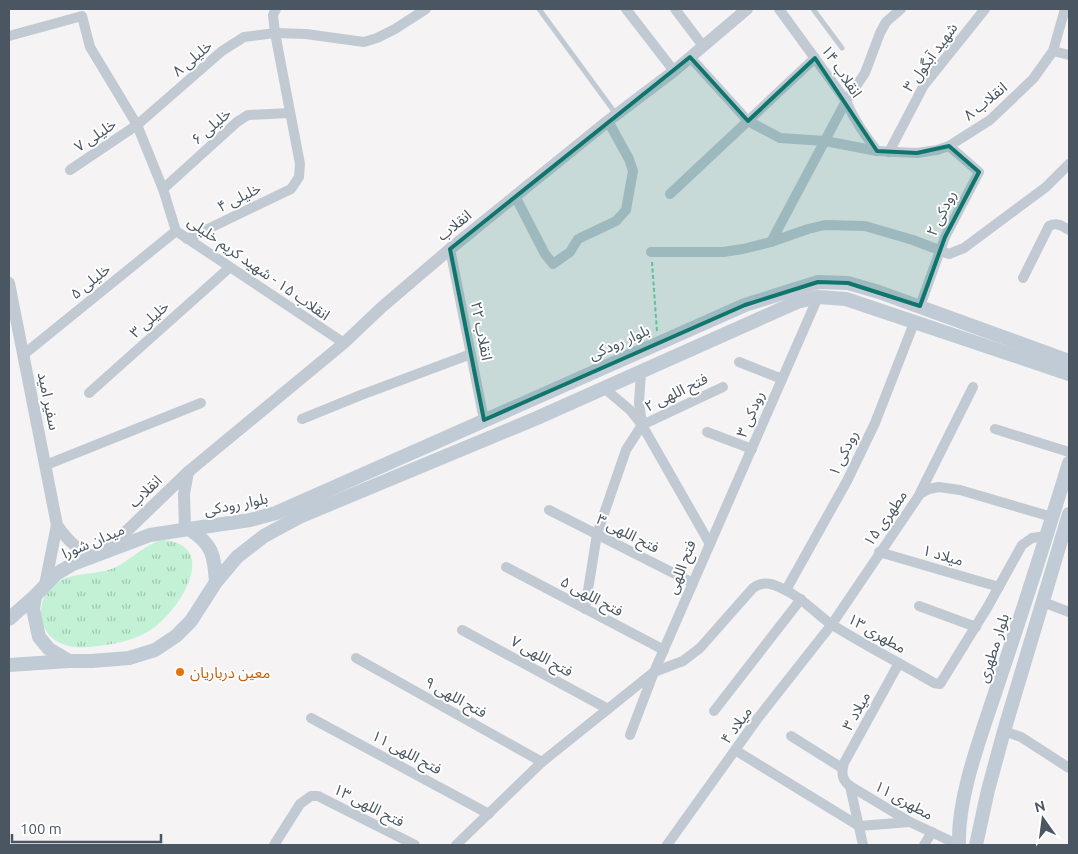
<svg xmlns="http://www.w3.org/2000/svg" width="1078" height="854" viewBox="0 0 1078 854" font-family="Ubuntu,'Noto Sans Arabic',sans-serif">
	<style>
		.grass { fill: url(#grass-tufts) }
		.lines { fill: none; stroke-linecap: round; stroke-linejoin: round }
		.path { stroke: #7ad0a6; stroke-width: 2; stroke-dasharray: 4 2.5; stroke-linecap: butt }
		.service { stroke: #c1cad2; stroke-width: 5 }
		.minor { stroke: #c1cad2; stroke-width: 10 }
		.tertiary { stroke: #c1cad2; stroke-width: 12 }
		.secondary { stroke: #c1cbd6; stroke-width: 14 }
		.marked { fill: #0f766e; fill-opacity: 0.2; stroke: #0f766e; stroke-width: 4; stroke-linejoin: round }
		.food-dot { fill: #e8710a; stroke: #fff; stroke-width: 2 }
		.labels { text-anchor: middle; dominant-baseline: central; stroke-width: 4; stroke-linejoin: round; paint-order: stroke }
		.street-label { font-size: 15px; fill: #4a5661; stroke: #fff }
		.food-label { font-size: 15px; fill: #c56008; stroke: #fff; text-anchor: start }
	</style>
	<defs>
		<pattern id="grass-tufts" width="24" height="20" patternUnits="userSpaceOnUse" patternTransform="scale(1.25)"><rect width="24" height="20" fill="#c3f1d5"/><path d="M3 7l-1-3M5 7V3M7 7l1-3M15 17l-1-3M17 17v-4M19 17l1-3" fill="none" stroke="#a0c6b0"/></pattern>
	</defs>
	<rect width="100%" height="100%" fill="#f5f3f3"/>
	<path class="grass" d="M163 540C223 545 177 615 149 631 136 639 120 643 105 645 91 647 74 650 60 643 38 633 35 602 52 586 68 571 95 576 114 568 132 560 144 544 163 540Z"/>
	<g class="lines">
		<path class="path" d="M652 262 657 332"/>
		<g class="service">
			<path d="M539 9 616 114"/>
			<path d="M813 9 842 48"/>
		</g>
		<g class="minor">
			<path d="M626 9 674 71"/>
			<path d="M675 9 703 46"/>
			<path d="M779 9 846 101C854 120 865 135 877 151"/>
			<path d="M9 36 82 16 90 47 137 125 163 189 176 231 344 343"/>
			<path d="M1053 51 1069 55"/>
			<path d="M690 57 748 121 780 138 825 141 877 151 917 153 937 150 949 146 990 120 1033 79 1053 51 1065 9"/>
			<path d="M889 152 924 85 985 9"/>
			<path d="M70 170 137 125 222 51 244 37 275 33 306 34 364 42 377 38 395 29 426 9"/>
			<path d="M163 189 237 122 248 115 290 113"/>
			<path d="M670 194 815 58"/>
			<path d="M515 196 545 254 553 264 570 252 578 239 616 221 626 210 633 171 629 159 608 121"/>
			<path d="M187 239 291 189 299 177 300 164 275 33 273 15 276 9"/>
			<path d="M771 242 846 101 865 73 880 33 886 22 901 9"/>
			<path d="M450 249 484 420"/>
			<path d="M651 252H723L743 249 771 242 808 229 825 225 865 226 913 240 949 254 964 248 1046 187 1069 164"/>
			<path d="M1023 278 1049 226C1057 222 1062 226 1069 230"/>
			<path d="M920 306 945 237 979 172 949 146"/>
			<path d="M23 355 176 231"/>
			<path d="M739 362 782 379"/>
			<path d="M641 372 639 403 642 424"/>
			<path d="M604 388 630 410 642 425 710 544"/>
			<path d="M89 393 229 268"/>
			<path d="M302 419 361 395 471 354"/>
			<path d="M642 425 723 387"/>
			<path d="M995 429 1069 452"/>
			<path d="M707 432 752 449"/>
			<path d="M46 465 201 403"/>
			<path d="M920 493 973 387"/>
			<path d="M549 510 693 583"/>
			<path d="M879 552 999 587"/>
			<path d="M506 567 664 650"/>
			<path d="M786 590 847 481 875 423 914 323"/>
			<path d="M1043 602 1069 612"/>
			<path d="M919 606 976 627"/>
			<path d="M585 609 597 534 626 450 642 425"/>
			<path d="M462 630 608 709"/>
			<path d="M356 658 542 762"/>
			<path d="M899 663 844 763C841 774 842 780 850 786L910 822 959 845"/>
			<path d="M714 711 801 599"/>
			<path d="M311 718 489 814"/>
			<path d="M1004 731 1021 737 1069 768"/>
			<path d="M630 735 654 672 818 297"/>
			<path d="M791 736 842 768"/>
			<path d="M735 750 859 826 910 822"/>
			<path d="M850 786 863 845"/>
			<path d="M274 845 300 804 311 796H318L415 845"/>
			<path d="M456 845 542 762 654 672 683 661 700 648 753 588C764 580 774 584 785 590 803 598 815 613 831 624 864 645 900 663 934 683L940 684 987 608 1022 545 1032 538 1046 536"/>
			<path d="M667 845 758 718 832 624 920 494 929 489 939 487 960 490 1052 517"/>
			<path d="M924 845 932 832"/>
		</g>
		<g class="tertiary">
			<path d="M9 283 57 525"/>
			<path d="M185 529 184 494 188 472"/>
			<path d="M106 551 188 472 344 343 382 307 450 249 608 121 674 71 747 9"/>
			<path d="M45 585 57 525C67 540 77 549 93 557"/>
		</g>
		<g class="secondary">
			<path d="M189 529 250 520 276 513 745 305 818 282 848 283 879 292 1069 361"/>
			<path d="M216 582C214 554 213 545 189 529L150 535 73 564 56 574 35 596 33 609 39 637 49 649 69 661H92L129 658 155 650 176 636 191 621 216 582 237 557 264 536 299 517 537 418 797 302 818 297 846 299 1069 374"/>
			<path d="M9 619 35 596"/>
			<path d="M9 665 69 661"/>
			<path d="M959 845C957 797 982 733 997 687 1022 613 1046 538 1069 463"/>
			<path d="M976 845 988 790 1004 731 1069 514"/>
		</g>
	</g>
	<path class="marked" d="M690 57 748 121 815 58 877 151 917 153 949 146 979 172 945 237 920 306 848 283 818 282 745 305 484 420 450 249Z"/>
	<circle class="food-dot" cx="180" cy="672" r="5"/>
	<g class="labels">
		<g class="street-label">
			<text transform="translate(930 57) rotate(-54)">شهید آبگول ۳</text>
			<text transform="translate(192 58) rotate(-40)">خلیلی ۸</text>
			<text transform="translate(842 71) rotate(56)">انقلاب ۱۴</text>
			<text transform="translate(985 101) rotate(-39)">انقلاب ۸</text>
			<text transform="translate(211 126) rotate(-41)">خلیلی ۶</text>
			<text transform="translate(95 135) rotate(-34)">خلیلی ۷</text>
			<text transform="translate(239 197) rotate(-26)">خلیلی ۴</text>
			<text transform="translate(941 213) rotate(-64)">رودکی ۲</text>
			<text transform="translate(454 225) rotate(-39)">انقلاب</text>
			<text transform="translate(259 268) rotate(35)">انقلاب ۱۵ - شهید کریم خلیلی</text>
			<text transform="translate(90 281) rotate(-39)">خلیلی ۵</text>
			<text transform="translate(149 319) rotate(-42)">خلیلی ۳</text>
			<text transform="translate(482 331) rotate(79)">انقلاب ۲۲</text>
			<text transform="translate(619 342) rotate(-24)">بلوار رودکی</text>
			<text transform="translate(676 392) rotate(-26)">فتح اللهی ۲</text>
			<text transform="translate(49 401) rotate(78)">سفیر امید</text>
			<text transform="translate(750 414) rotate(-67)">رودکی ۳</text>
			<text transform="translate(843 453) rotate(-64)">رودکی ۱</text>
			<text transform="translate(145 491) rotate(-44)">انقلاب</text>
			<text transform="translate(236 504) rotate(-11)">بلوار رودکی</text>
			<text transform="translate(885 518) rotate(-55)">مطهری ۱۵</text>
			<text transform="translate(628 533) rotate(27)">فتح اللهی ۳</text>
			<text transform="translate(93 541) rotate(-23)">میدان شورا</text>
			<text transform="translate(943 555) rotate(16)">میلاد ۱</text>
			<text transform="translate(681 567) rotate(-69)">فتح اللهی</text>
			<text transform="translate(592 596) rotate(28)">فتح اللهی ۵</text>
			<text transform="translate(877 633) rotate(30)">مطهری ۱۳</text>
			<text transform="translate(993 648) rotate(-72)">بلوار مطهری</text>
			<text transform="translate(542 656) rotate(29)">فتح اللهی ۷</text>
			<text transform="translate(456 697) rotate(29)">فتح اللهی ۹</text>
			<text transform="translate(856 711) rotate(-61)">میلاد ۳</text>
			<text transform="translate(736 725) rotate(-54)">میلاد ۴</text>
			<text transform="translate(407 752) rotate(28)">فتح اللهی ۱۱</text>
			<text transform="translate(904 800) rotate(29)">مطهری ۱۱</text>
			<text transform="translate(369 805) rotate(27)">فتح اللهی ۱۳</text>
		</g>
		<g class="food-label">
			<text x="190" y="672">معین درباریان</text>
		</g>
	</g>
	<rect width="1078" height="854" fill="none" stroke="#4a5661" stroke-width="20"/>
	<g transform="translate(1043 819) rotate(346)" stroke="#ffffff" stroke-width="4" paint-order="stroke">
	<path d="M0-4L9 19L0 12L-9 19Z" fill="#4a5661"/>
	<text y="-8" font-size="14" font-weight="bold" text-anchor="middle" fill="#4a5661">N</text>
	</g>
	<path d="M12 834v8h149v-8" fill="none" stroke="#4a5661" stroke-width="2.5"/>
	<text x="20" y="834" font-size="15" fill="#4a5661" stroke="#ffffff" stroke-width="4" paint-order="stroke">100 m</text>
</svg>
